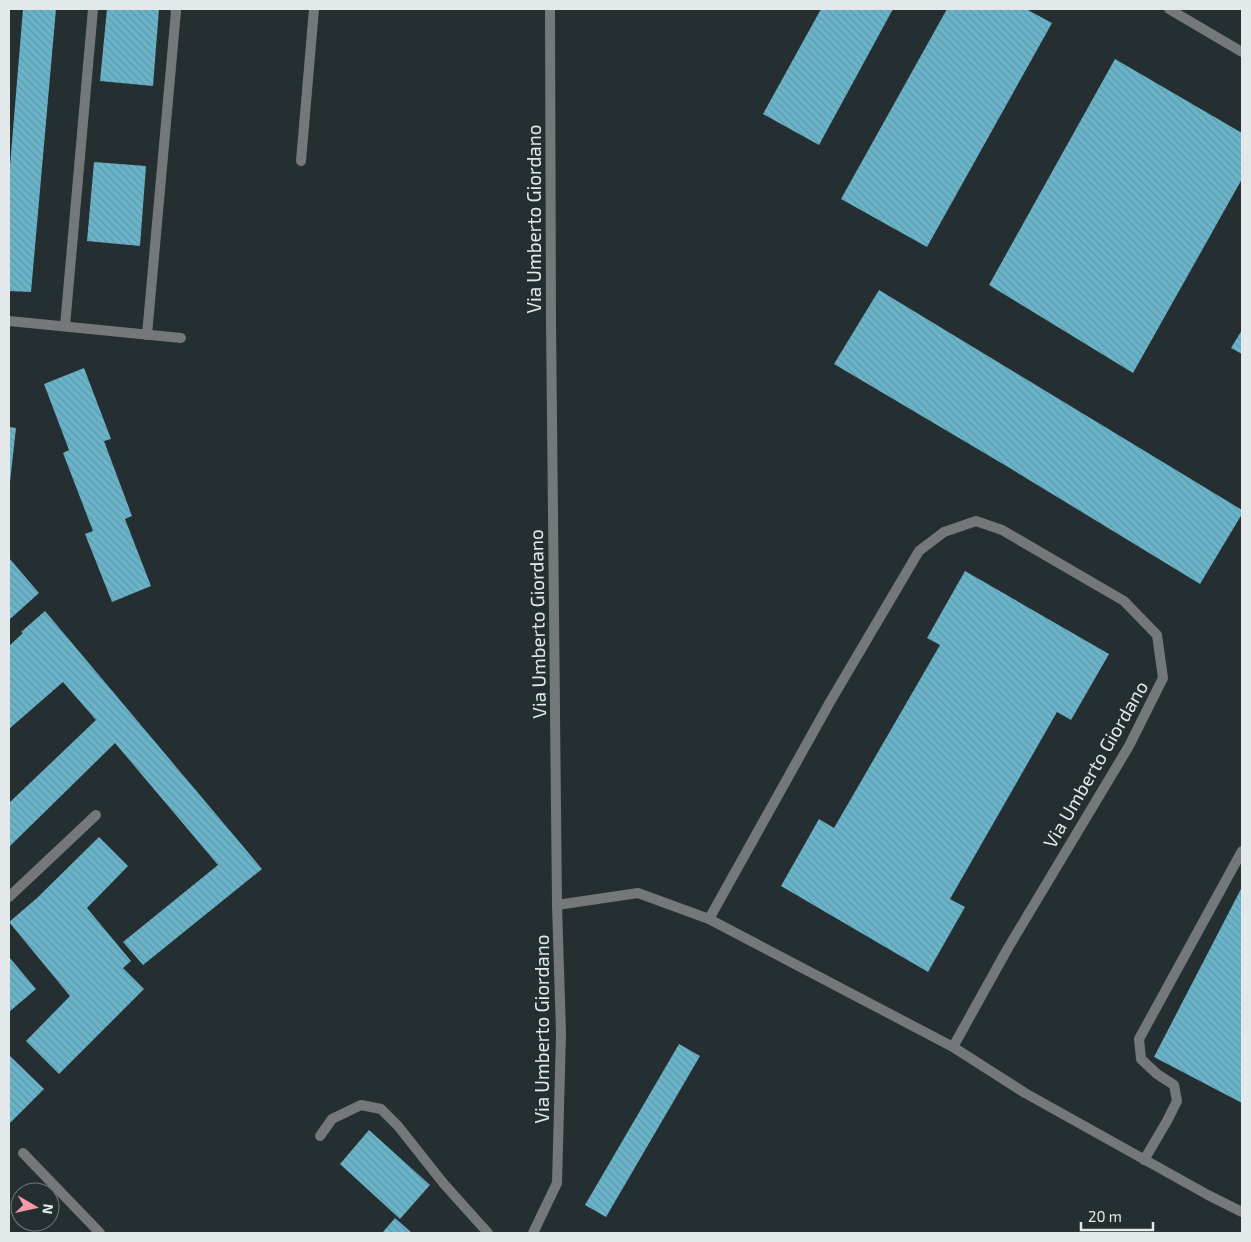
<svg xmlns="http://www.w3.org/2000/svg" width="1251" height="1242" viewBox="0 0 1251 1242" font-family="'Exo 2',sans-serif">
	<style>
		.building { fill: url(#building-back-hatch) }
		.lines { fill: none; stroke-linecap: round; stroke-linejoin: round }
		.lane { stroke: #74787a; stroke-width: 10 }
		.street { stroke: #74787a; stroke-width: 10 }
		.labels { text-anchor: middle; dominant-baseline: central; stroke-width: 5; stroke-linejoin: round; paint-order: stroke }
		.street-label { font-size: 19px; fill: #e3e9ea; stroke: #252e30 }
	</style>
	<defs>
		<pattern id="building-back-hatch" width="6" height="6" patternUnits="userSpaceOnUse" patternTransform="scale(1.25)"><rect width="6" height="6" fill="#6ab4ca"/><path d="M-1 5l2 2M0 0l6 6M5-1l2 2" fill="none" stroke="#6098a9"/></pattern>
	</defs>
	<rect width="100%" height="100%" fill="#252e30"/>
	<g class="building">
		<path d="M23 9H56L31 292 9 291V178Z"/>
		<path d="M107 9H159L153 86 100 81Z"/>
		<path d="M821 9H893L819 145 763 114Z"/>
		<path d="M947 9H1026L1052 23 927 247 841 199Z"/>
		<path d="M1115 59 1242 133V179L1133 373 989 285Z"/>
		<path d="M94 162 146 166 140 246 87 241Z"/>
		<path d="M879 290 1242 510V514L1200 584 1008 467 834 364Z"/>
		<path d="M1242 330V354L1231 348Z"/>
		<path d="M84 368 111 439 104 441 132 516 125 519 151 586 112 602 85 534 93 531 63 453 69 450 44 384Z"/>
		<path d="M9 427 16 428 10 482H9Z"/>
		<path d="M9 558 39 593 9 620Z"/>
		<path d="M965 571 1109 654 1071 720 1057 712 950 899 965 907 928 972 781 886 819 819 834 828 940 645 927 638Z"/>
		<path d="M45 611 262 869 143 965 123 942 218 865 115 743 9 847V803L96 720 63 682 9 729V646L23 633 21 632Z"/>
		<path d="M99 837 128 866 87 908 131 961 123 968 144 989 59 1074 26 1041 70 996 9 922 37 898Z"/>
		<path d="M1242 887V1103L1154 1057Z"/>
		<path d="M9 957 36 989 9 1012Z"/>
		<path d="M679 1044 700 1056 606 1217 585 1205Z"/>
		<path d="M10 1056 44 1089 9 1124V1057Z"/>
		<path d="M369 1130 430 1185 400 1219 340 1164Z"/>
		<path d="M395 1218 412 1233H382Z"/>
	</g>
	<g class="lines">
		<g class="lane">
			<path d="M557 905 638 893 709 919 953 1047 1025 1093 1208 1195 1242 1212"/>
			<path d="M320 1136 332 1119 361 1105 381 1109 398 1126 444 1184 488 1233"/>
			<path d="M23 1153 100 1233"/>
			<path d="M1144 1160 1167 1121 1177 1101 1174 1085 1157 1074 1141 1059 1139 1039 1242 851"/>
		</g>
		<g class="street">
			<path d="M1169 9 1242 52"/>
			<path d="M301 161 314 9"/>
			<path d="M9 321 181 338"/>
			<path d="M65 326 93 9"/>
			<path d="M147 335 176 11 175 9"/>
			<path d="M9 897 96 815"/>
			<path d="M709 919 830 702 919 551 944 532 976 521 1002 530 1124 601 1157 635 1163 678 1129 746 1008 948 953 1047"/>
			<path d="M533 1233 557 1183 561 1033 557 905 551 321 550 9"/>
		</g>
	</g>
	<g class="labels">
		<g class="street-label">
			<text transform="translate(533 219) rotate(-90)">Via Umberto Giordano</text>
			<text transform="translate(537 624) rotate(-91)">Via Umberto Giordano</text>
			<text transform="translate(1095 764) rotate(-60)">Via Umberto Giordano</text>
			<text transform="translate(541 1029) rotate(-90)">Via Umberto Giordano</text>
		</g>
	</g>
	<rect width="1251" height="1242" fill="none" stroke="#e3e9ea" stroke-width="20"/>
	<g transform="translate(35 1207) rotate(99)"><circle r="24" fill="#252e30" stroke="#71797a"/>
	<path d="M0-4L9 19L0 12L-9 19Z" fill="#f39aa9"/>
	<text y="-8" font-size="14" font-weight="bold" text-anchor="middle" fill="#e3e9ea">N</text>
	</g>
	<path d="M1081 1222v8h72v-8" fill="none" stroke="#e3e9ea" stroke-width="2.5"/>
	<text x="1088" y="1222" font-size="15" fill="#e3e9ea" stroke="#252e30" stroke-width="4" paint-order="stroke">20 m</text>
</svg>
